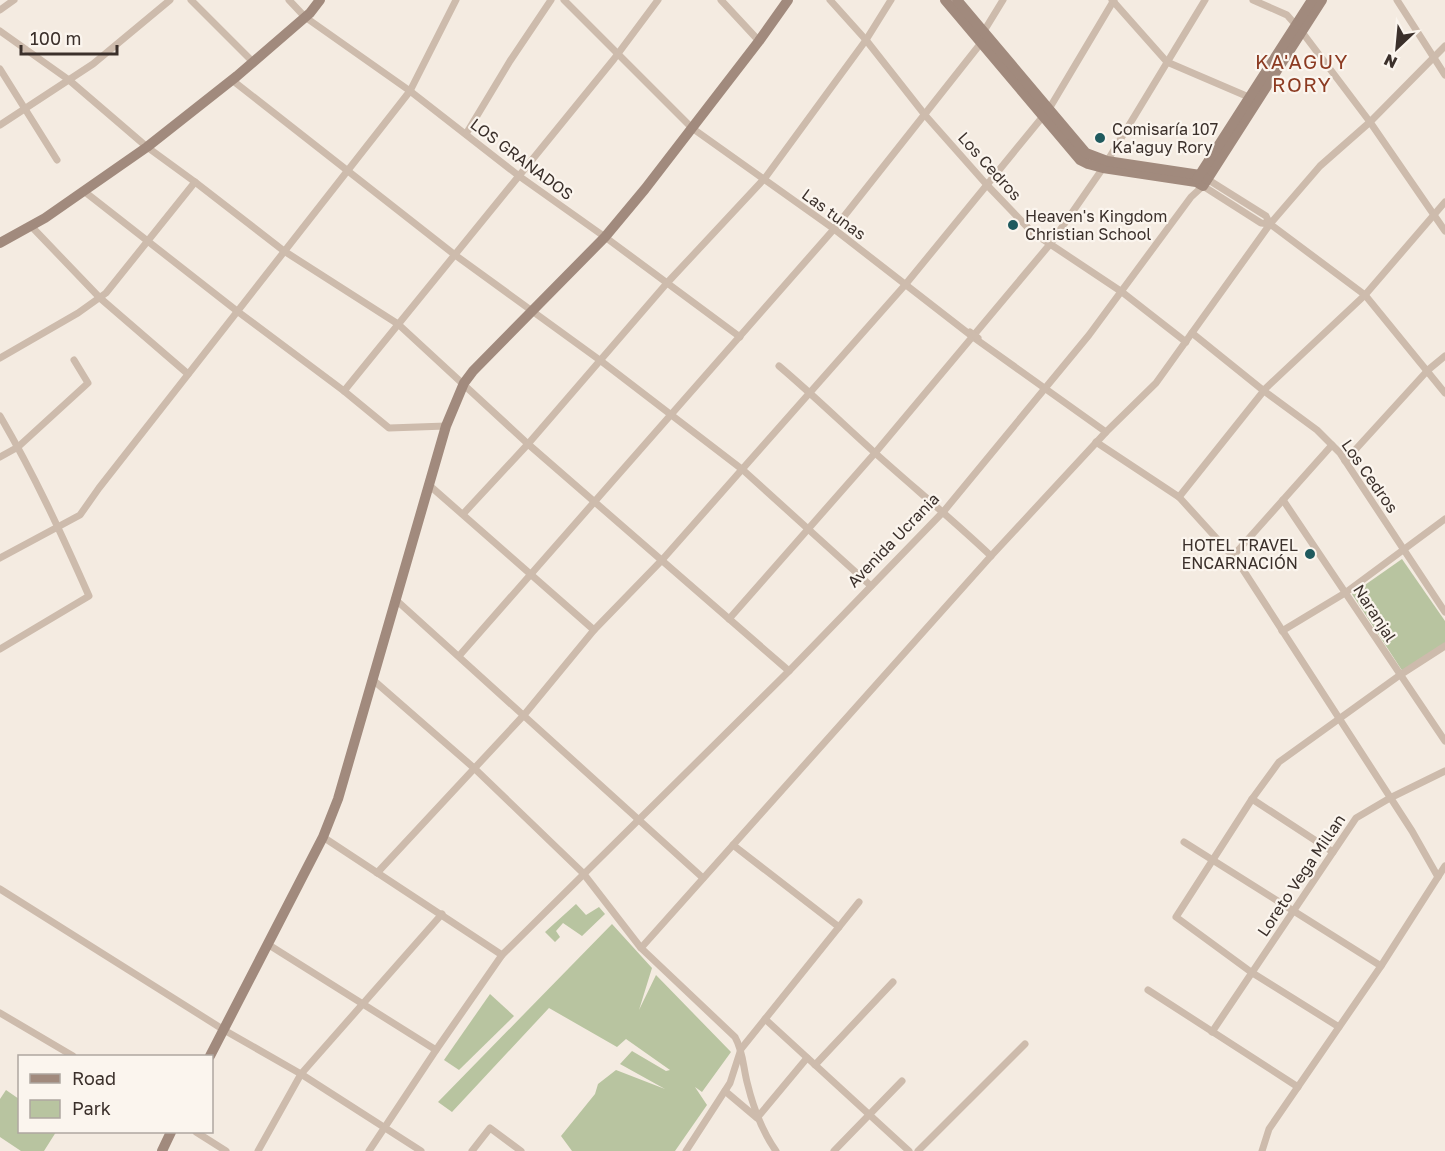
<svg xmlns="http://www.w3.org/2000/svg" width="1445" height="1151" viewBox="0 0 1445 1151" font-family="'Golos Text',sans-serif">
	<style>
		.green { fill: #b8c4a0 }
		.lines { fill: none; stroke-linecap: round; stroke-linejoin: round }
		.street { stroke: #cdbbac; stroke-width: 7 }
		.secondary { stroke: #a18a7d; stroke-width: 10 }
		.street-bridge { stroke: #cdbbac; stroke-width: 7 }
		.poi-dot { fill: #1f5a5e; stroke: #fbf5ee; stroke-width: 2 }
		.labels { text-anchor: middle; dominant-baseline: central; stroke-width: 4.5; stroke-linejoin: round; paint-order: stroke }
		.poi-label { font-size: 16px; fill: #3b302b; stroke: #fbf5ee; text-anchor: start }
		.street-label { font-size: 16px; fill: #3b302b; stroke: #fbf5ee }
		.quarter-label { font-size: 20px; letter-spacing: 1.5px; fill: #8c3b22; stroke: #fbf5ee }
	</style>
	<rect width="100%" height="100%" fill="#f4ebe1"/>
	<g class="green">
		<path d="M1402 559 1445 621V647L1405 675 1352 594Z"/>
		<path d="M576 904 586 915 599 907 605 914 582 936 563 923 556 931 560 937 555 942 545 932Z"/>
		<path d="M612 924 652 968 639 1010 656 975 731 1052 702 1092 695 1087 707 1105 675 1151H572L561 1136 595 1094 598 1084 616 1070 665 1089 620 1064 632 1051 666 1071 670 1070 626 1039 617 1047 549 1008 452 1112 438 1102Z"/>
		<path d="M490 994 514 1016 459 1070 444 1060Z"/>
		<path d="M6 1090 19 1099 20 1132H56L44 1151H21L0 1137V1099Z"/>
	</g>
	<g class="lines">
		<g class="street">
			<path d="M191 0 253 62"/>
			<path d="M289 0 305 17 410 91 519 176 605 237 740 337"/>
			<path d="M564 0 692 128 834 229 973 337 1106 432"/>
			<path d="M721 0 759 41"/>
			<path d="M830 0 866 40 925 115 987 185 1032 232 1122 292 1186 342"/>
			<path d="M1112 0 1167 62 1251 98"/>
			<path d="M1253 0 1287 15 1302 32 1370 122 1445 231"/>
			<path d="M1397 0 1445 75"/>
			<path d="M0 10 14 0"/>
			<path d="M0 31 69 80 147 147 195 182 284 251 398 324 528 444 789 671"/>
			<path d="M0 69 57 160"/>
			<path d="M232 80 455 255 601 361 743 470 871 586"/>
			<path d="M0 125 93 64 170 0"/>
			<path d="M466 134 510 61 551 0"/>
			<path d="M85 192 237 311 344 391 389 428 446 426"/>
			<path d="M1270 224 1365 295 1445 393"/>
			<path d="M31 226 100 298 188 374"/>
			<path d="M1192 333 1264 391 1317 430 1340 453 1445 612"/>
			<path d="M0 358 78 313 106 293 195 182"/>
			<path d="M779 366C812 394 843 424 874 452 913 487 953 520 991 556"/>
			<path d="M344 391 614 59 658 0"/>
			<path d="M0 416C34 474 62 535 89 596L0 649"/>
			<path d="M1096 442 1179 497 1238 562 1412 831 1438 877"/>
			<path d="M0 457 18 447 88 383 74 360"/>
			<path d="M1345 461 1428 370 1445 356"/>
			<path d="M429 485 594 630"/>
			<path d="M1179 497 1266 388 1365 295 1445 202"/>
			<path d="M1283 500 1445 741"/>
			<path d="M463 514 528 444 667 283 765 178 866 40 891 0"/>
			<path d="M1233 556 1332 445"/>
			<path d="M0 558 80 515 99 488 410 91 456 0"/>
			<path d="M395 599 703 878"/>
			<path d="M729 619 875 453 1051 243 1103 168 1205 0"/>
			<path d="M1282 631 1345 593 1445 519"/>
			<path d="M459 656 834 229 981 43 984 31 1003 0"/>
			<path d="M372 679 474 768 583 873 641 948 735 1037C743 1051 743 1066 747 1082 753 1107 761 1130 776 1151"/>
			<path d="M1252 799 1333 852"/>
			<path d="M323 837 502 955"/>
			<path d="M1184 842 1381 966"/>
			<path d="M733 845 839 927"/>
			<path d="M377 873 524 715 594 630 662 560 905 285 1049 109 1114 0"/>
			<path d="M0 889 224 1030 301 1074 421 1151"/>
			<path d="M269 945 436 1050"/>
			<path d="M641 948 991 556 1106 432 1156 383 1270 224 1320 166 1370 122 1445 46"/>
			<path d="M1148 990 1298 1087"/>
			<path d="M0 1013 73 1056"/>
			<path d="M765 1019 909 1151"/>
			<path d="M1339 1027 1251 972 1176 917 1252 799 1279 762 1400 675 1445 646"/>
			<path d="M1212 1032 1356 818 1390 798 1445 771"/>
			<path d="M815 1065 893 982"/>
			<path d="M725 1091 757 1118 807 1058"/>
			<path d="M196 1132 226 1151"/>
			<path d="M258 1151 301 1074 442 914"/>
			<path d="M369 1151 436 1050 502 955 789 671 944 511 1089 335 1191 197 1203 186 1261 223 1270 224 1266 216 1207 179"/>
			<path d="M472 1151 490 1128 521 1151"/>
			<path d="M686 1151 730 1083 741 1049 859 902"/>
			<path d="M834 1151 902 1081"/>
			<path d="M918 1151 1025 1044"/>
			<path d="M1262 1151 1269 1129 1381 966 1445 866"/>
		</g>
		<g class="secondary">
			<path d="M945 0 1080 160 1088 164 1103 168 1196 182 1203 186 1322 0"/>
			<path d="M957 0 1086 153 1107 161 1200 175 1207 179"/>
			<path d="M1197 179 1312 0"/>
			<path d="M0 243 45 218 147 147 237 76 310 13 320 0"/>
			<path d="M210 1056 323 837 338 799 446 426 464 383 473 371 605 237 645 189 759 41 788 0"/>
			<path d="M162 1151 171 1132"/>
		</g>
		<path class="street-bridge" d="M970 332 978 338"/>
	</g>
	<g class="poi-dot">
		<circle cx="1100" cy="138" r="6"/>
		<circle cx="1013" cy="225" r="6"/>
		<circle cx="1310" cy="554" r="6"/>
	</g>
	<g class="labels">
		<g class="poi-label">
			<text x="1112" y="129">Comisaría 107<tspan x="1112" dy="18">Ka'aguy Rory</tspan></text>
			<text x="1025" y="216">Heaven's Kingdom<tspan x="1025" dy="18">Christian School</tspan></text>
			<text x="1298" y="545" text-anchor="end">HOTEL TRAVEL<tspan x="1298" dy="18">ENCARNACIÓN</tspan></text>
		</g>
		<g class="street-label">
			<text transform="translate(522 159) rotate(37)">LOS GRANADOS</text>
			<text transform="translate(990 166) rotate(48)">Los Cedros</text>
			<text transform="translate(834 214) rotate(36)">Las tunas</text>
			<text transform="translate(1370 476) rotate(55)">Los Cedros</text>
			<text transform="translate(893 540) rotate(-46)">Avenida Ucrania</text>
			<text transform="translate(1375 613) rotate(57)">Naranjal</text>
			<text transform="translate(1301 875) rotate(-56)">Loreto Vega Millan</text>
		</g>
		<g class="quarter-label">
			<text x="1302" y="61">KA'AGUY<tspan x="1302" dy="23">RORY</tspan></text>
		</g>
	</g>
	<rect x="18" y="1055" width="195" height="78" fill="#fbf5ee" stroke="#aea6a0" stroke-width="1.5"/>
	<rect x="30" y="1074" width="30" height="9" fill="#a18a7d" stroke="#aea6a0" stroke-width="1.5"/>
	<text x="72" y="1085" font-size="18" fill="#3b302b">Road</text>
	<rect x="30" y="1100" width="30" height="18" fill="#b8c4a0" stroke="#aea6a0" stroke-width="1.5"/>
	<text x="72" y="1115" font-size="18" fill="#3b302b">Park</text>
	<g transform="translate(1397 48) rotate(206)" stroke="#fbf5ee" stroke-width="4.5" paint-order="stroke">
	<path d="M0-4.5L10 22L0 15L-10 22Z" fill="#3b302b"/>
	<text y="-9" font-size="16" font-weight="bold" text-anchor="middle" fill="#3b302b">N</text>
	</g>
	<path d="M21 45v9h96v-9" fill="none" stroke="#3b302b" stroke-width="3"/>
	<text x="30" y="45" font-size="18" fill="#3b302b" stroke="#fbf5ee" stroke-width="4.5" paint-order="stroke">100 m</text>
</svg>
